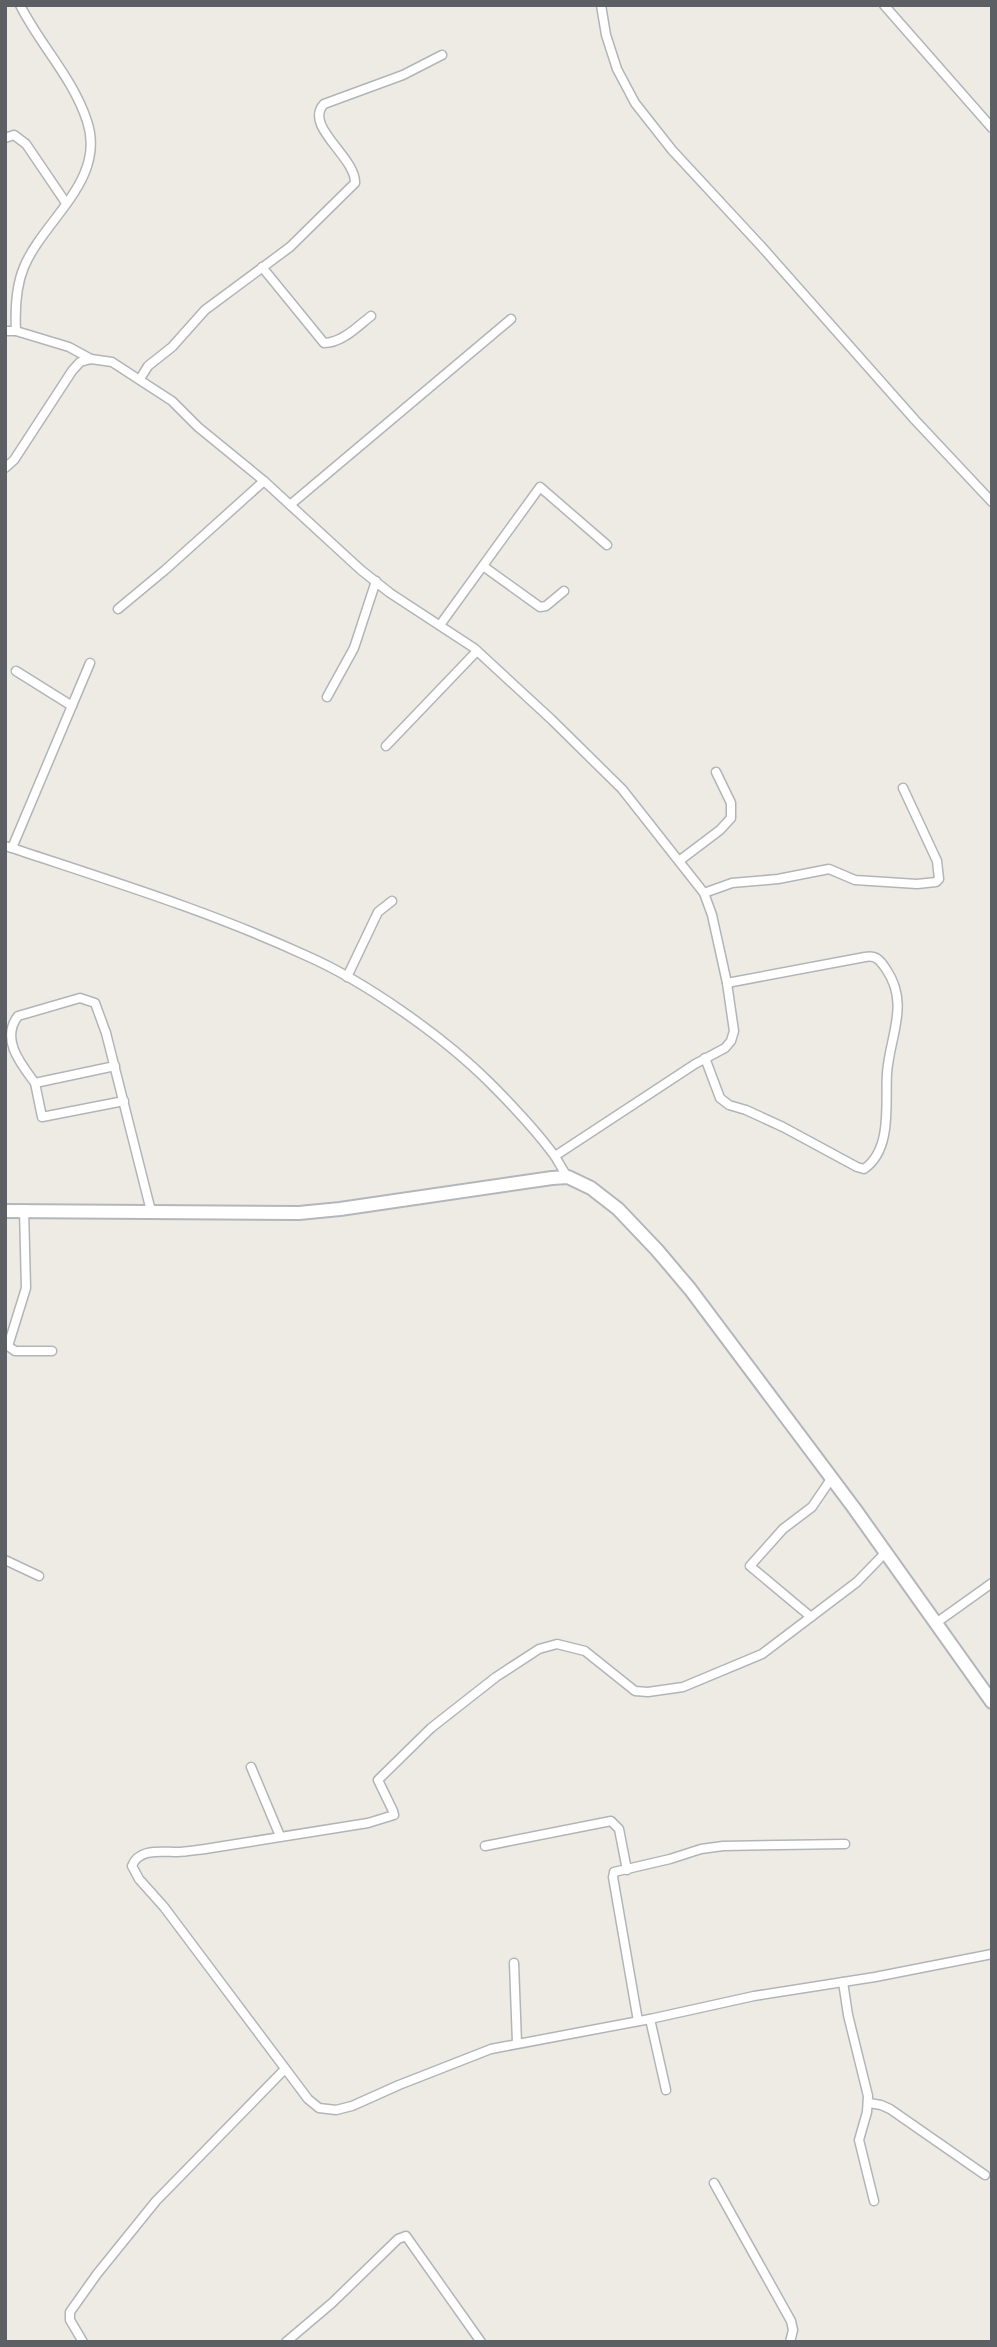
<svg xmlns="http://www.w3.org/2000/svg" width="997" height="2347" viewBox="0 0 997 2347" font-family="'Varela Round',sans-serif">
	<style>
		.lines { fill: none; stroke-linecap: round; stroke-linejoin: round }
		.street-casing { stroke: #b2b5b8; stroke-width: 11 }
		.secondary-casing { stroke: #b3b7bb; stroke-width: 16 }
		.street { stroke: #fff; stroke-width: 8 }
		.secondary { stroke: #fff; stroke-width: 12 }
	</style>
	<rect width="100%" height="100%" fill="#eeebe5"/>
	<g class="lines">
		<g class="street-casing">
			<g id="street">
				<path d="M601 5 606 35 617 69 635 103 672 150 761 246 915 420 992 502"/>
				<path d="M884 5 992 128"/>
				<path d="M5 138 14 135 26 144 66 203"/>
				<path d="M262 267 324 343C342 343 358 326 371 316"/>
				<path d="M5 331H16C15 311 16 286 24 267 44 219 107 180 87 121 73 78 40 45 20 5"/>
				<path d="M16 331 69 347 91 359"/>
				<path d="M140 379 148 366 172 347 205 310 290 247 355 183C356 157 303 126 324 104L403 75 442 55"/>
				<path d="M5 468 14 460 72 371 80 362 91 359 112 362 172 401 198 427 264 481 361 570 390 593 474 648 552 720 622 789 704 893 712 915 727 983 734 1031 731 1041 725 1048 695 1064 555 1156"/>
				<path d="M290 505 511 319"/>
				<path d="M483 566 540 607 546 606 564 591"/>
				<path d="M118 609 165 570 264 481"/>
				<path d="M440 625 540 487 607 545"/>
				<path d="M16 671 72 706"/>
				<path d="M327 697 354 648 376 581"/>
				<path d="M386 746 477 651"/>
				<path d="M5 846 12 848 90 663"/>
				<path d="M12 848C111 881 212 912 307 956 366 982 444 1037 490 1083 512 1105 535 1129 554 1155 559 1162 562 1170 568 1177"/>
				<path d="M679 861 720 830 731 818V803L716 772"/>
				<path d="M704 893 732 883 778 879 829 869 855 880 917 884 936 882 939 879 937 861 903 788"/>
				<path d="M347 977 378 912 392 901"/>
				<path d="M705 1058 720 1098 729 1105 746 1110 783 1127 857 1167 864 1169C893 1149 885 1102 887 1073 890 1035 910 1004 886 969 880 960 876 955 865 957L727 983"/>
				<path d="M115 1066 35 1083 42 1117 124 1101"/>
				<path d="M35 1083C21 1064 0 1039 18 1016L80 998 95 1003 106 1033 151 1211"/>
				<path d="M24 1209 26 1288 8 1346 15 1351H52"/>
				<path d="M885 1553 857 1582 762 1654 683 1687 648 1692 635 1691 585 1651 557 1644 539 1649 496 1677 431 1728 378 1780 393 1811 394 1815 368 1823 205 1849C196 1850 186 1852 177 1852 161 1852 139 1848 132 1866L139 1879 164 1907 308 2099 319 2108 336 2110 352 2106 399 2085 491 2049 650 2019 754 1996 875 1977 992 1954"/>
				<path d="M5 1560 39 1576"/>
				<path d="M811 1617 750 1566 783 1529 812 1507 831 1479"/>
				<path d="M936 1623 992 1583"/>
				<path d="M251 1767 280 1836"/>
				<path d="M485 1846 611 1821 619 1829 627 1870"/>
				<path d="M514 1963 517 2043"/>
				<path d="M843 1982 848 2015 868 2096 867 2112 859 2140 874 2201"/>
				<path d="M650 2019 666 2090"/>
				<path d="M638 2021 613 1877 614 1872 670 1859 701 1849 723 1846 845 1844"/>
				<path d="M869 2103 881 2105 890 2109 985 2175"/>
				<path d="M714 2183 791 2321 793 2330 790 2342"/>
				<path d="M83 2342 70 2320V2312L97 2274 156 2201 285 2069"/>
				<path d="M286 2342 332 2303 398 2239 406 2236 481 2342"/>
			</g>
		</g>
		<g class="secondary-casing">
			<path id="secondary" d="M5 1211 299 1213 340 1209 552 1178 568 1177 591 1188 618 1209 657 1250 690 1289 854 1508 992 1702"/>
		</g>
		<use href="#street" class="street"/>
		<use href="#secondary" class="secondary"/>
	</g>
	<rect width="997" height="2347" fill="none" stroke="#5c6064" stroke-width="14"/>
</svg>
